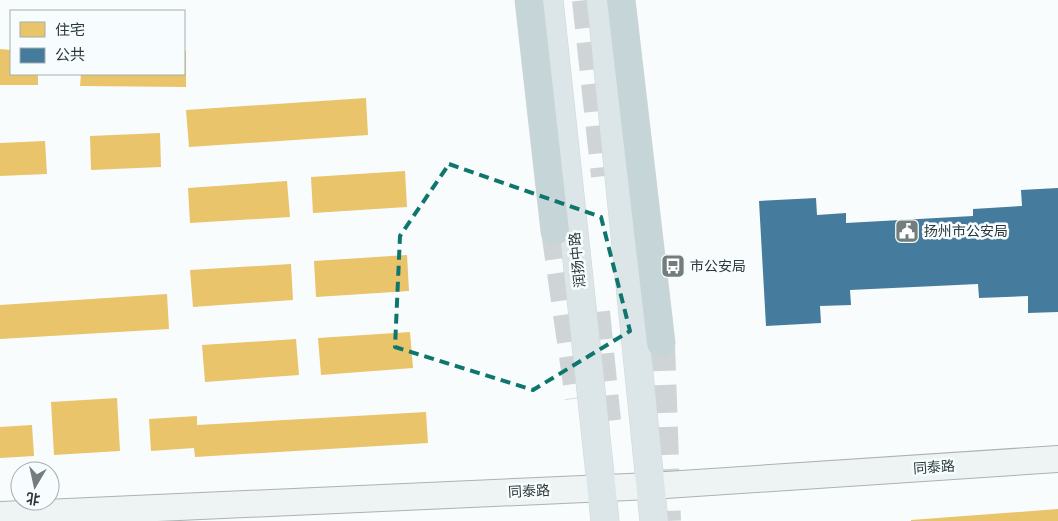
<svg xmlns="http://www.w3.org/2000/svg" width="1058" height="521" viewBox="0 0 1058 521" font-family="Lora,'Noto Sans SC',serif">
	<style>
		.homes { fill: #e9c46a }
		.public { fill: #457b9d }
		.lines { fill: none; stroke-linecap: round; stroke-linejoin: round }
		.highway-tunnel { stroke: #cfd5d6; stroke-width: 28; stroke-dasharray: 28 14; stroke-linecap: butt }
		.secondary-casing { stroke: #abb2b3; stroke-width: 28 }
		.primary-casing { stroke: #d2d6d7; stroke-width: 29 }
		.highway-casing { stroke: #d2d6d7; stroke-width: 29 }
		.secondary { stroke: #eef3f3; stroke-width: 26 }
		.primary { stroke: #dce6e8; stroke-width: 28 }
		.highway { stroke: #c6d6d8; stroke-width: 28 }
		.marked { fill: none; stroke: #0f766e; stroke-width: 4; stroke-dasharray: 10 6; stroke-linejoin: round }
		.labels { text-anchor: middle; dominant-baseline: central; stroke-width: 5; stroke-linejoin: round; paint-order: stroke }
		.poi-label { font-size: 14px; fill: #2c3839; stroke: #f7fdfe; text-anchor: start }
		.street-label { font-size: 14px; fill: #2c3839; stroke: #f7fdfe }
	</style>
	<rect width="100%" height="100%" fill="#f8fcfd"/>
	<g class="homes">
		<path d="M0 49 11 50V74H38V85H0Z"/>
		<path d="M184 51H186V87L80 86 81 74H184Z"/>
		<path d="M366 98 368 135 189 147 186 110Z"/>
		<path d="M160 133 161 167 91 170 90 136Z"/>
		<path d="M45 141 47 174 0 176V143Z"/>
		<path d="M405 171 407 207 313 213 311 177Z"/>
		<path d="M287 181 290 217 190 223 188 188Z"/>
		<path d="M407 255 409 291 316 297 314 261Z"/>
		<path d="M291 264 293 300 193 307 190 270Z"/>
		<path d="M167 294 169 329 0 339V305Z"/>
		<path d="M410 332 413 368 321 375 318 338Z"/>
		<path d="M296 339 299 375 205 382 202 345Z"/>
		<path d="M117 398 120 451 54 455 51 402Z"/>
		<path d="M426 412 428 443 195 457 194 448 151 451 149 419 197 416V425Z"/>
		<path d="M32 425 34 456 0 458V427Z"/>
		<path d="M1058 509V521H911V520Z"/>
	</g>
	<path class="public" d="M1058 188V312L1028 313V296L979 298 978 284 850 290 851 305 820 306 821 323 766 326 759 201 816 198 817 215 846 213V223L973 216V209L1022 206 1021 190Z"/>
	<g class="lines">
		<g class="highway-tunnel">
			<path d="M586 0 605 176"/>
			<path d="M555 231 579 398"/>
			<path d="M596 312 607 421"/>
			<path d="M661 343 667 521"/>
		</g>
		<g class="secondary-casing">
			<path id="secondary" d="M0 515 651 486 1058 459"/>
		</g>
		<g class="primary-casing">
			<g id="primary">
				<path d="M549 0 605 521"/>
				<path d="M601 0 654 521"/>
			</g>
		</g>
		<g class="highway-casing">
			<g id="highway">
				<path d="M529 0 555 231"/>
				<path d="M621 0 661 343"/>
			</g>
		</g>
		<use href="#secondary" class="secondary"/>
		<use href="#primary" class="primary"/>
		<use href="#highway" class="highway"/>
	</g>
	<path class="marked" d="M449 164 601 217 630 331 533 390 395 347 400 236Z"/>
	<defs>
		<g id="civic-square" transform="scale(1.25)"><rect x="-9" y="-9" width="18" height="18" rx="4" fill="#737d7e" stroke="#f7fdfe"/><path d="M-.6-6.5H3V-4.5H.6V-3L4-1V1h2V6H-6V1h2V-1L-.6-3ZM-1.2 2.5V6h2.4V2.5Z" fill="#fff"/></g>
		<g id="bus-square" transform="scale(1.25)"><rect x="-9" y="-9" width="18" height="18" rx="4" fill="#737d7e" stroke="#f7fdfe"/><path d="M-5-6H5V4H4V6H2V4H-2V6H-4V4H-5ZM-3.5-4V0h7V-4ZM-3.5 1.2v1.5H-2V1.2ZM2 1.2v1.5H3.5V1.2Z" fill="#fff"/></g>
	</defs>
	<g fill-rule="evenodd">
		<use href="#civic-square" x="907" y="231"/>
		<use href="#bus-square" x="673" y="266"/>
	</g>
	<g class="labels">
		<g class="poi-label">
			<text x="924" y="231">扬州市公安局</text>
			<text x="690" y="266">市公安局</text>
		</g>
		<g class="street-label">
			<text transform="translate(577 260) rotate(-96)">润扬中路</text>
			<text transform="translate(934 467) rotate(-4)">同泰路</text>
			<text transform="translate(529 491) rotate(-3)">同泰路</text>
		</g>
	</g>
	<rect x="10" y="10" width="175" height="65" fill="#f7fdfe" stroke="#a6aeaf"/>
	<rect x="20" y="22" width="25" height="15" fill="#e9c46a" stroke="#a6aeaf"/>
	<text x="55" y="35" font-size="15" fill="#2c3839">住宅</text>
	<rect x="20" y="48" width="25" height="15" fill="#457b9d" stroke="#a6aeaf"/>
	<text x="55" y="60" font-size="15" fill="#2c3839">公共</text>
	<g transform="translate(35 486) rotate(189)"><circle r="24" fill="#f7fdfe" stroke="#a6aeaf"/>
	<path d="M0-4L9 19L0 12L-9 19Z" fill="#737d7e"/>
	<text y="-8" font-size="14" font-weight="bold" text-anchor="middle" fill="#2c3839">北</text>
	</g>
</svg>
